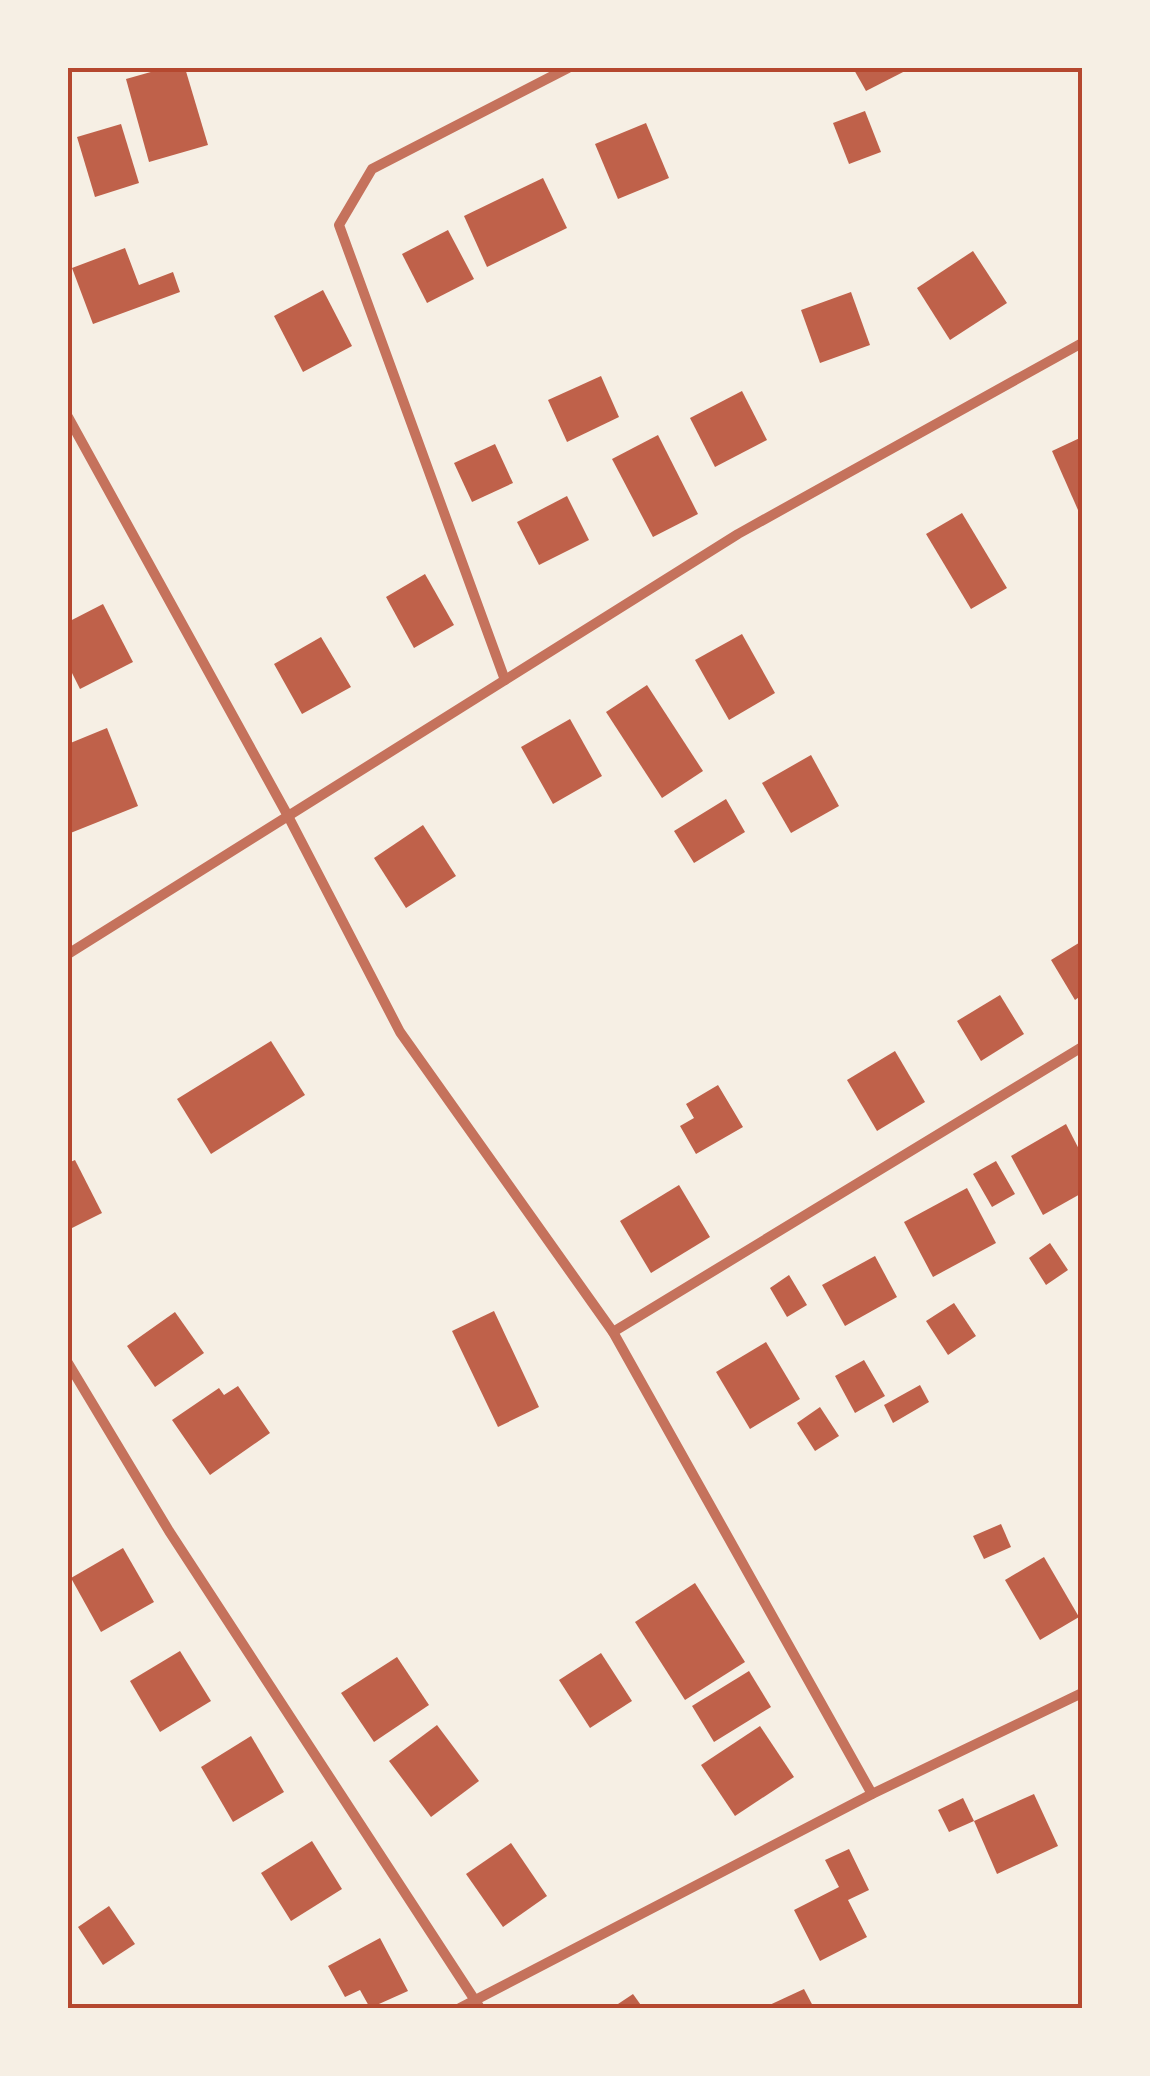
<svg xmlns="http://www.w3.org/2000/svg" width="1150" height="2076" viewBox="0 0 1150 2076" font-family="'Noto Sans',sans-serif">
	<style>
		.building { fill: #bf614a }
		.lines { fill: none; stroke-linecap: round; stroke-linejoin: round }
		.minor { stroke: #c5725c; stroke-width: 10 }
		.neatline { fill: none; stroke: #b5482f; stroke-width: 4 }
	</style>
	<rect width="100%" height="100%" fill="#f6efe4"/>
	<g class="building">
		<path d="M165 68H185L208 145 149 162 126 79Z"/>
		<path d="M853 68H911L866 91Z"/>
		<path d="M865 111 881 152 849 164 833 123Z"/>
		<path d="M646 123 669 178 618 199 595 144Z"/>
		<path d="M121 124 139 183 95 197 77 137Z"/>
		<path d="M543 178 567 228 487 267 464 216Z"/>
		<path d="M448 230 474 279 427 303 402 254Z"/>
		<path d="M125 248 139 285 173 272 180 292 93 324 72 268Z"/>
		<path d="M973 251 1007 303 950 340 917 288Z"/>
		<path d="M323 290 352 346 303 372 274 316Z"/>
		<path d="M851 292 870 345 820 363 801 310Z"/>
		<path d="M601 376 619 417 567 442 548 400Z"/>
		<path d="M742 391 767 440 715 467 690 418Z"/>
		<path d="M658 435 698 514 653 537 612 459Z"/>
		<path d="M1082 437V519L1052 451Z"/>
		<path d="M495 444 513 483 472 502 454 463Z"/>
		<path d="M567 496 589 540 539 565 517 522Z"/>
		<path d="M962 513 1007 588 971 609 926 534Z"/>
		<path d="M425 574 454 625 414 648 386 597Z"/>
		<path d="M103 604 133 662 80 689 68 665V622Z"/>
		<path d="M742 634 775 693 729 720 695 660Z"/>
		<path d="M321 637 351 687 302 714 274 664Z"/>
		<path d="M647 685 703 771 662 798 606 712Z"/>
		<path d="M570 719 602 776 553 804 521 747Z"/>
		<path d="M107 728 138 806 68 834V744Z"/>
		<path d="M811 755 839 806 791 833 762 783Z"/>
		<path d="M726 799 745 832 694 863 674 831Z"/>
		<path d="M423 825 456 876 406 908 374 858Z"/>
		<path d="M1082 941V995L1075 1000 1051 960Z"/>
		<path d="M1000 995 1024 1034 981 1061 957 1021Z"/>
		<path d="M271 1041 305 1095 211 1154 177 1099Z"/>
		<path d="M895 1051 925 1102 877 1131 847 1080Z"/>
		<path d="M718 1085 743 1127 696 1154 680 1126 694 1118 686 1104Z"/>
		<path d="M1066 1124 1082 1155V1193L1043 1215 1011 1156Z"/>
		<path d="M75 1160 102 1213 68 1230V1163Z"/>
		<path d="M996 1161 1015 1194 992 1207 973 1174Z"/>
		<path d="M679 1185 710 1237 651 1273 620 1221Z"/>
		<path d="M967 1188 996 1243 933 1277 904 1222Z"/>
		<path d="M1050 1243 1068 1270 1046 1285 1029 1258Z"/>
		<path d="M875 1256 897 1297 845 1326 822 1285Z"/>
		<path d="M789 1275 807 1305 787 1317 770 1288Z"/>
		<path d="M954 1303 976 1336 948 1355 926 1321Z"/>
		<path d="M494 1311 539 1407 498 1427 452 1331Z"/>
		<path d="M175 1312 204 1353 155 1387 127 1346Z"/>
		<path d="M766 1342 800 1399 750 1429 716 1372Z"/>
		<path d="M864 1360 885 1396 855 1413 835 1376Z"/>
		<path d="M920 1385 929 1402 893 1423 884 1405Z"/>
		<path d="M238 1386 270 1433 210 1475 172 1420 219 1388 224 1395Z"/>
		<path d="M820 1407 839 1436 815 1451 797 1423Z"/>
		<path d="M1001 1524 1011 1547 984 1559 973 1536Z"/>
		<path d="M123 1548 154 1602 101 1632 71 1578Z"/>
		<path d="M1044 1557 1079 1617 1040 1640 1005 1580Z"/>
		<path d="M695 1583 745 1662 685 1700 635 1622Z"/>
		<path d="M180 1651 211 1701 160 1732 130 1681Z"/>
		<path d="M601 1653 632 1701 590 1728 559 1680Z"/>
		<path d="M397 1657 429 1705 374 1742 341 1693Z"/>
		<path d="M749 1671 771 1707 714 1742 692 1706Z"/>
		<path d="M437 1725 479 1781 431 1817 389 1761Z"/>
		<path d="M760 1726 794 1777 735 1816 701 1765Z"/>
		<path d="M251 1736 284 1792 233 1822 201 1767Z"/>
		<path d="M1034 1794 1058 1846 997 1874 974 1821Z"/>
		<path d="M963 1798 974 1821 949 1832 938 1810Z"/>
		<path d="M312 1841 342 1889 291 1921 261 1873Z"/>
		<path d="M511 1843 547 1896 503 1927 466 1874Z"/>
		<path d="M849 1849 869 1890 848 1900 867 1937 820 1961 794 1910 839 1887 825 1860Z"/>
		<path d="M109 1906 135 1944 103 1965 78 1927Z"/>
		<path d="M380 1938 408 1991 370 2008 360 1990 345 1997 328 1966Z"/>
		<path d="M804 1989 814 2008H763Z"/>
		<path d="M633 1994 643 2008H612Z"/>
	</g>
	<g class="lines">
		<g class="minor">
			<path d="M68 417 288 816 400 1032 613 1332 872 1794"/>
			<path d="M505 680 339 225 372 169 568 68"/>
			<path d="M68 954 738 534 1082 343"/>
			<path d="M613 1332 1082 1047"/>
			<path d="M68 1363 169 1531 480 2008"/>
			<path d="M460 2008 872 1794 1082 1693"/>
		</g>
	</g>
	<rect width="1150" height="2076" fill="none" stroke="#f6efe4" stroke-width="140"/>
	<rect x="70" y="70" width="1010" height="1936" class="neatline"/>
</svg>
